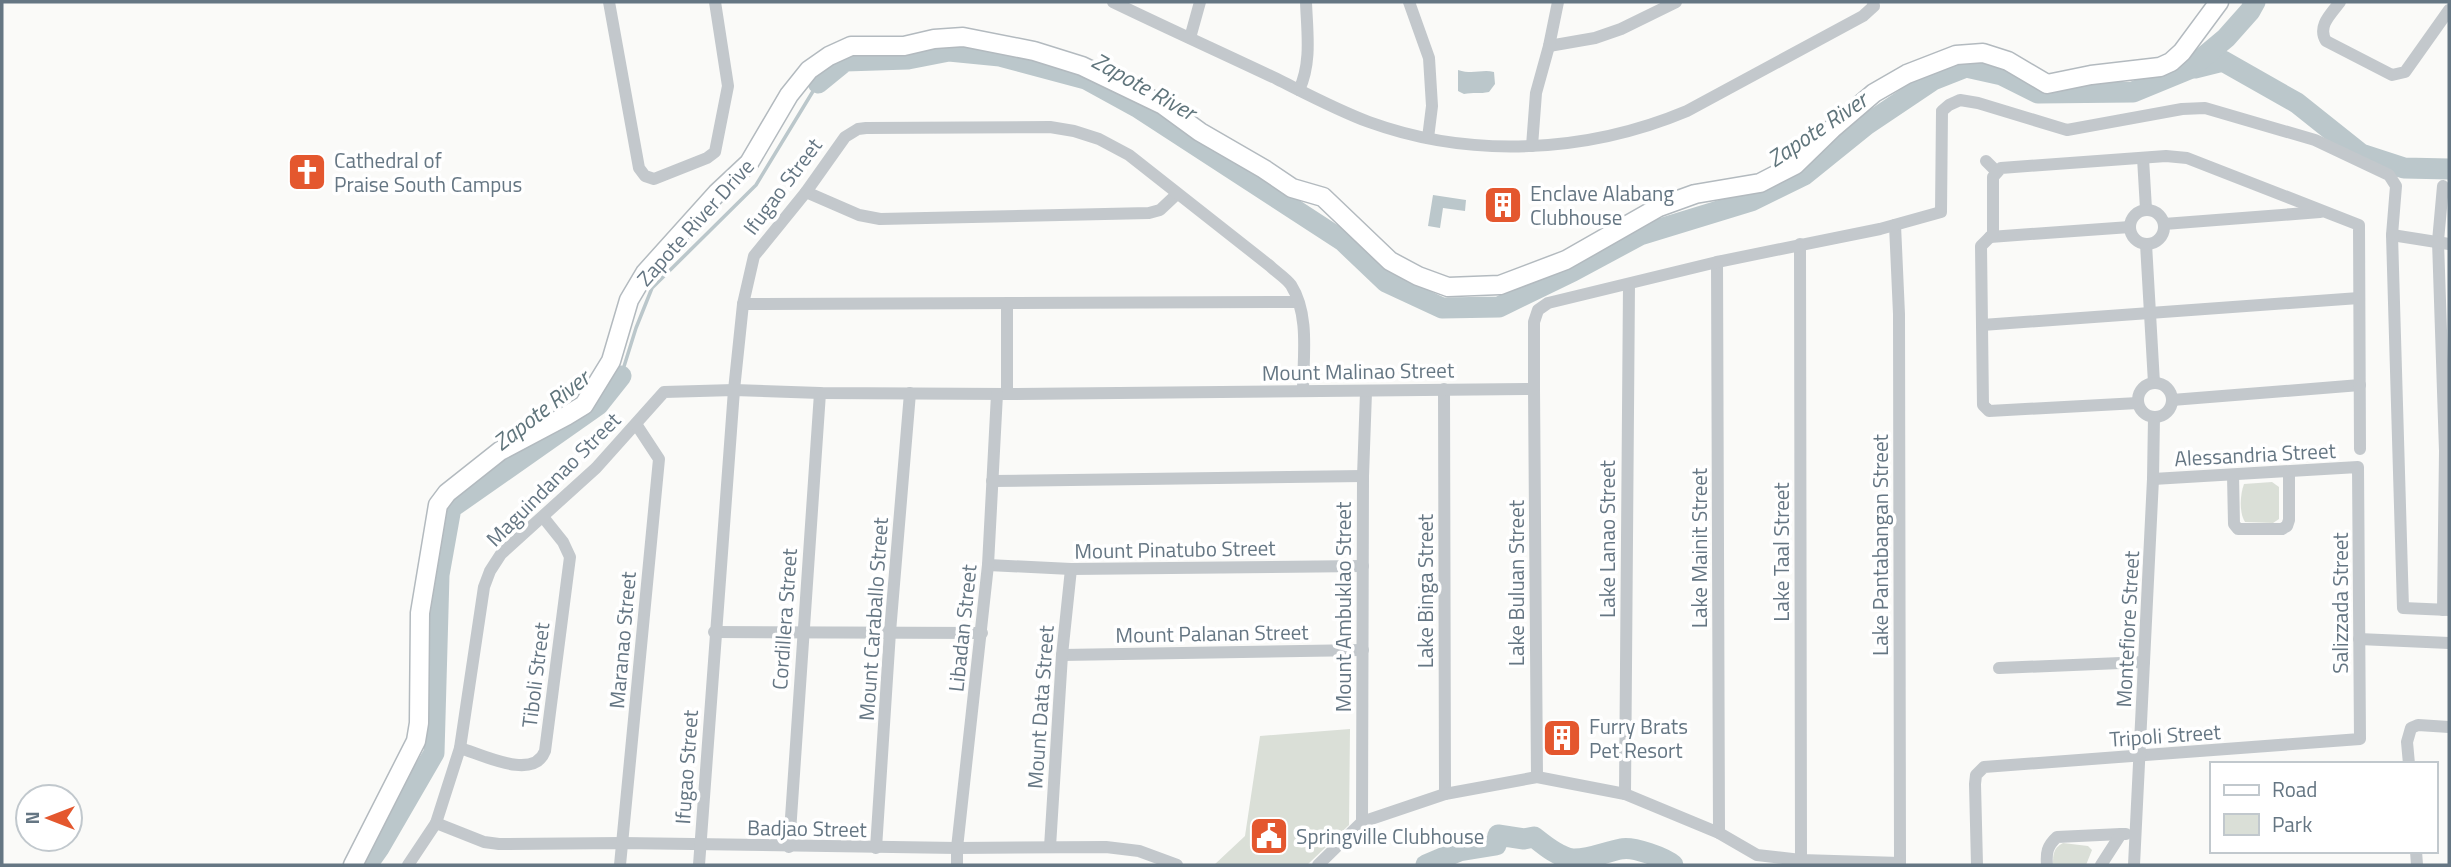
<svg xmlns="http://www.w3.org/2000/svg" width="2451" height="867" viewBox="0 0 2451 867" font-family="'Titillium Web',sans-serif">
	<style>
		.green { fill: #dadfd7 }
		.water { fill: #bbc7cb }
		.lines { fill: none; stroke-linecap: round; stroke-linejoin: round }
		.stream { stroke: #bbc7cb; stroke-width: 3.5 }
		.river { stroke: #bbc7cb; stroke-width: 21 }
		.secondary-casing { stroke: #b3babf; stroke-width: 21 }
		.street { stroke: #c3c8cc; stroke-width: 12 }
		.secondary { stroke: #fff; stroke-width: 18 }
		.labels { text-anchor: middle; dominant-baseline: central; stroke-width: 7; stroke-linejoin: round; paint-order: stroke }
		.poi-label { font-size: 21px; fill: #657683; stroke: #fff; text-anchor: start }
		.street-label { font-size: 21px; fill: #657683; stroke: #fff }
		.water-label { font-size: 23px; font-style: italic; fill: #60757c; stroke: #fff }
	</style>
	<rect width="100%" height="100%" fill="#fafaf8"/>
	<g class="green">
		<path d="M2272 482 2279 487V519L2273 523 2245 522C2239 513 2240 494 2244 484Z"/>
		<path d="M1350 729 1349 825 1307 865H1214L1245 836 1260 736Z"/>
		<path d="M2063 843 2088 846 2092 850 2086 865H2053C2053 855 2053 848 2063 843Z"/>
	</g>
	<g class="water">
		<path d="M1458 70C1474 75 1481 69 1494 72L1495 84 1489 92C1480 94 1473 92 1464 94L1458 91Z"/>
		<path d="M1433 195 1466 200 1465 211 1443 208 1440 228 1428 226Z"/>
	</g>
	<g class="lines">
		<path class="stream" d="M621 376 636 328 652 288 756 185 818 83"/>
		<g class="river">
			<path d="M2195 68 2223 61 2297 103 2361 154 2404 168 2449 169"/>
			<path d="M818 83 845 61 908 59 949 51 1000 56 1086 79 1137 107 1343 241 1386 282 1442 308 1499 307 1573 271 1640 235 1751 201 1804 175 1866 125 1933 80 1966 67 2002 75 2038 93 2133 92 2189 69 2226 38 2250 11 2255 2"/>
			<path d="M367 865 379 848 434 753 439 575 451 508 598 405 621 376"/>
			<path d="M1426 865 1459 851 1496 845 1498 835 1524 839 1534 837C1544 845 1558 857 1572 859 1589 860 1605 852 1621 849 1633 846 1665 858 1673 865"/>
		</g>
		<g class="secondary-casing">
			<path id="secondary" d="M353 865 416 741 419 723 420 613 438 505 447 493 500 451 566 416 584 405 611 361 629 300 645 273 717 193 749 163 789 95 809 70 829 56 851 46H904L934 39 963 37 1034 51 1082 66 1163 105 1200 132 1264 169 1292 188 1323 197 1390 261 1418 276 1448 287 1500 285 1566 260 1659 207 1695 194 1760 183 1795 165 1832 129 1874 93 1907 74 1956 55 1983 53 2008 61 2047 84 2091 75 2160 67 2171 62 2182 52 2219 2"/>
		</g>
		<g class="street">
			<path d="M609 2 639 168 645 176 654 179 707 158 715 152 728 86 715 2"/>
			<path d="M1113 2C1167 28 1222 53 1277 79 1307 94 1337 110 1369 122 1471 159 1587 153 1687 111L1863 16 1874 6 1873 2"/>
			<path d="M1409 2 1429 58 1432 106 1428 138"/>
			<path d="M2340 2C2331 14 2317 26 2326 41L2392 75 2405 72 2449 10"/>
			<path d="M1190 38 1200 2"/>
			<path d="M1549 46 1595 38 1621 29 1676 2"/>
			<path d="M1299 90C1312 63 1307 31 1306 2"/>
			<path d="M1532 146 1536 93 1549 46 1558 2"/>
			<path d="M2143 158 2146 209"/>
			<path d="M1986 161 1997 172"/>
			<path d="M2443 186 2438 241 2445 451 2443 610"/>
			<path d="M806 192 859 215 880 219 1149 213 1160 210 1177 194"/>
			<circle cx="2147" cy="227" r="17"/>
			<path d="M2164 224 2320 212"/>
			<path d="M1895 225 1899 314 1900 865"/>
			<path d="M2392 235 2449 244"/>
			<path d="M1990 237 2130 227"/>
			<path d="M1800 244 1801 860"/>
			<path d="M2146 244 2154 383"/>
			<path d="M1717 262 1719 833"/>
			<path d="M743 304 1297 302"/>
			<path d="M1982 325 2359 298"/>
			<circle cx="2155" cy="400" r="17"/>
			<path d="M1444 389 1445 794"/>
			<path d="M1534 389 1537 777"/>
			<path d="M1007 394V303"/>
			<path d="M2172 400 2360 385"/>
			<path d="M2138 403 1989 411 1983 405 1981 246 1993 234V177L2001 168 2166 156 2187 158 2359 225 2360 449"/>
			<path d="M2233 475 2234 524 2238 529H2282L2287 526 2289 520V472"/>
			<path d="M992 481 1363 476"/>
			<path d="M988 565 1071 569 1363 566"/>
			<path d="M714 632 982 633"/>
			<path d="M2359 639 2449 643"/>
			<path d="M1062 655 1363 650"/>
			<path d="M1999 668 2144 662"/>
			<path d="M460 748C483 755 534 781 545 751L570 557 563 542 543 517"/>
			<path d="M2409 764 2407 742 2411 728 2418 725 2449 727"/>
			<path d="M1625 794 1629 284"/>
			<path d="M1362 822 1363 476 1366 392"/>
			<path d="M436 823 484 842 499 844 622 843 957 848 1106 847 1139 851 1177 865"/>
			<path d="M789 847 820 393"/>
			<path d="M1050 847 1062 655 1071 569"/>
			<path d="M876 848 890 632 910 393"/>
			<path d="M2416 851 2417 865"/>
			<path d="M408 865 436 823 460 748 484 587 490 571 501 554 596 468 664 392 734 390 820 393 1007 394 1534 389V322L1538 310 1548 303 1717 262 1880 229 1941 212 1942 111 1949 105 1960 100 1978 103 2067 130 2182 109 2205 108 2315 140 2389 175 2396 186 2392 235 2403 608 2449 610"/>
			<path d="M620 865 659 459 636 424"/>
			<path d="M699 865 734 390 743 304 754 256 806 192 845 137 858 129 866 128 1050 127 1074 131 1099 139 1129 155 1270 266C1276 272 1286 278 1291 285 1310 315 1303 357 1303 391"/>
			<path d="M957 865V848L988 565 997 394"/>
			<path d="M1318 865 1362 822 1445 794 1537 777 1625 794 1719 833 1757 855 1801 860 1900 863"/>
			<path d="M1977 865 1975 784 1976 775 1984 767 2360 739 2358 467 2153 479"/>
			<path d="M2047 865C2046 853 2047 846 2057 837L2121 834"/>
			<path d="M2101 865 2121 834H2126"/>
			<path d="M2134 865 2153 479 2154 417"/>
		</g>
		<use href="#secondary" class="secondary"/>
	</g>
	<defs>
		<g id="church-square" transform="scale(2.0125)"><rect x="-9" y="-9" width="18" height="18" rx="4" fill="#e4572e" stroke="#fff"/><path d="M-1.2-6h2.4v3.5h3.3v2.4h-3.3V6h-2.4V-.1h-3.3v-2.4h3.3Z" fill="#fff"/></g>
		<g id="building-square" transform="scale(2.0125)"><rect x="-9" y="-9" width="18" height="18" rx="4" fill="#e4572e" stroke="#fff"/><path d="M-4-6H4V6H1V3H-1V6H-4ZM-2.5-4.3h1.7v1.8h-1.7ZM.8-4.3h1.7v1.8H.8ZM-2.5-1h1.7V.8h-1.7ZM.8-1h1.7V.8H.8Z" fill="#fff"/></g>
		<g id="civic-square" transform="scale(2.0125)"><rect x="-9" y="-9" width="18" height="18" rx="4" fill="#e4572e" stroke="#fff"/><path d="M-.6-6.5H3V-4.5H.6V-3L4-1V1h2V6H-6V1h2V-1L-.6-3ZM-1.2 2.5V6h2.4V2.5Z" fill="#fff"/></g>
	</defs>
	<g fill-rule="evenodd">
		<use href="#church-square" x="307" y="172"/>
		<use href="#building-square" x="1503" y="205"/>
		<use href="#building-square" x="1562" y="738"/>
		<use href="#civic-square" x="1269" y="836"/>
	</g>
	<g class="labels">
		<g class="poi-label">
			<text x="334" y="160">Cathedral of<tspan x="334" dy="24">Praise South Campus</tspan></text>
			<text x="1530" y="193">Enclave Alabang<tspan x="1530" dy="24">Clubhouse</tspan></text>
			<text x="1589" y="726">Furry Brats<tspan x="1589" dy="24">Pet Resort</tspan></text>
			<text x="1296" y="836">Springville Clubhouse</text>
		</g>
		<g class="street-label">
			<text transform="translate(782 186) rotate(-53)">Ifugao Street</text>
			<text transform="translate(695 222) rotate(-48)">Zapote River Drive</text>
			<text transform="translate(1358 371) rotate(-1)">Mount Malinao Street</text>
			<text transform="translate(2255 454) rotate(-3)">Alessandria Street</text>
			<text transform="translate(553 479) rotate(-45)">Maguindanao Street</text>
			<text transform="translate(1607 539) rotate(-90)">Lake Lanao Street</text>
			<text transform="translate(1880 545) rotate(-90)">Lake Pantabangan Street</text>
			<text transform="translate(1699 548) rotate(-90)">Lake Mainit Street</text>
			<text transform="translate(1175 549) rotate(-1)">Mount Pinatubo Street</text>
			<text transform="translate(1781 552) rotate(-90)">Lake Taal Street</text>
			<text transform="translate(1516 583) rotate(-90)">Lake Buluan Street</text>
			<text transform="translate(1425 591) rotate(-90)">Lake Binga Street</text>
			<text transform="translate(2340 603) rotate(-90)">Salizzada Street</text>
			<text transform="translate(1343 607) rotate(-90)">Mount Ambuklao Street</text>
			<text transform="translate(784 619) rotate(-86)">Cordillera Street</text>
			<text transform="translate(873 619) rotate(-86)">Mount Caraballo Street</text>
			<text transform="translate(962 628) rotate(-84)">Libadan Street</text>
			<text transform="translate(2127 629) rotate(-87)">Montefiore Street</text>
			<text transform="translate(1212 633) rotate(-1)">Mount Palanan Street</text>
			<text transform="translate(622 640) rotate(-85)">Maranao Street</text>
			<text transform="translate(535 675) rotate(-83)">Tiboli Street</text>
			<text transform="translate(1040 707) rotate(-86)">Mount Data Street</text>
			<text transform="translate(2165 735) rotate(-4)">Tripoli Street</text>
			<text transform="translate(686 767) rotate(-86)">Ifugao Street</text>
			<text transform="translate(807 828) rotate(1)">Badjao Street</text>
		</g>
		<g class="water-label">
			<text transform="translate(1144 86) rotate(29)">Zapote River</text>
			<text transform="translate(1817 129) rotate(-34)">Zapote River</text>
			<text transform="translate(541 410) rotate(-38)">Zapote River</text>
		</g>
	</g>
	<rect width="2451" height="867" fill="none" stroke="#657683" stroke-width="7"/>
	<rect x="2210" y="762" width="228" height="91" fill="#ffffff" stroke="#c1c8cd" stroke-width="2"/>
	<rect x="2224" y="785" width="35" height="10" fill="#ffffff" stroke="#c1c8cd" stroke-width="2"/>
	<text x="2272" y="797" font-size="21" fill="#657683">Road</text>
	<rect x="2224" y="814" width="35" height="21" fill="#dadfd7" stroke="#c1c8cd" stroke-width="2"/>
	<text x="2272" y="832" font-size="21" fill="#657683">Park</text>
	<g transform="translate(49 818) rotate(270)"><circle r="33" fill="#ffffff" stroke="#c1c8cd" stroke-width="2"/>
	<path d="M0-5L12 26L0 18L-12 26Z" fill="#e4572e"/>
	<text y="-10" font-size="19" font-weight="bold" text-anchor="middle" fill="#657683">N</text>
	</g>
</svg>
